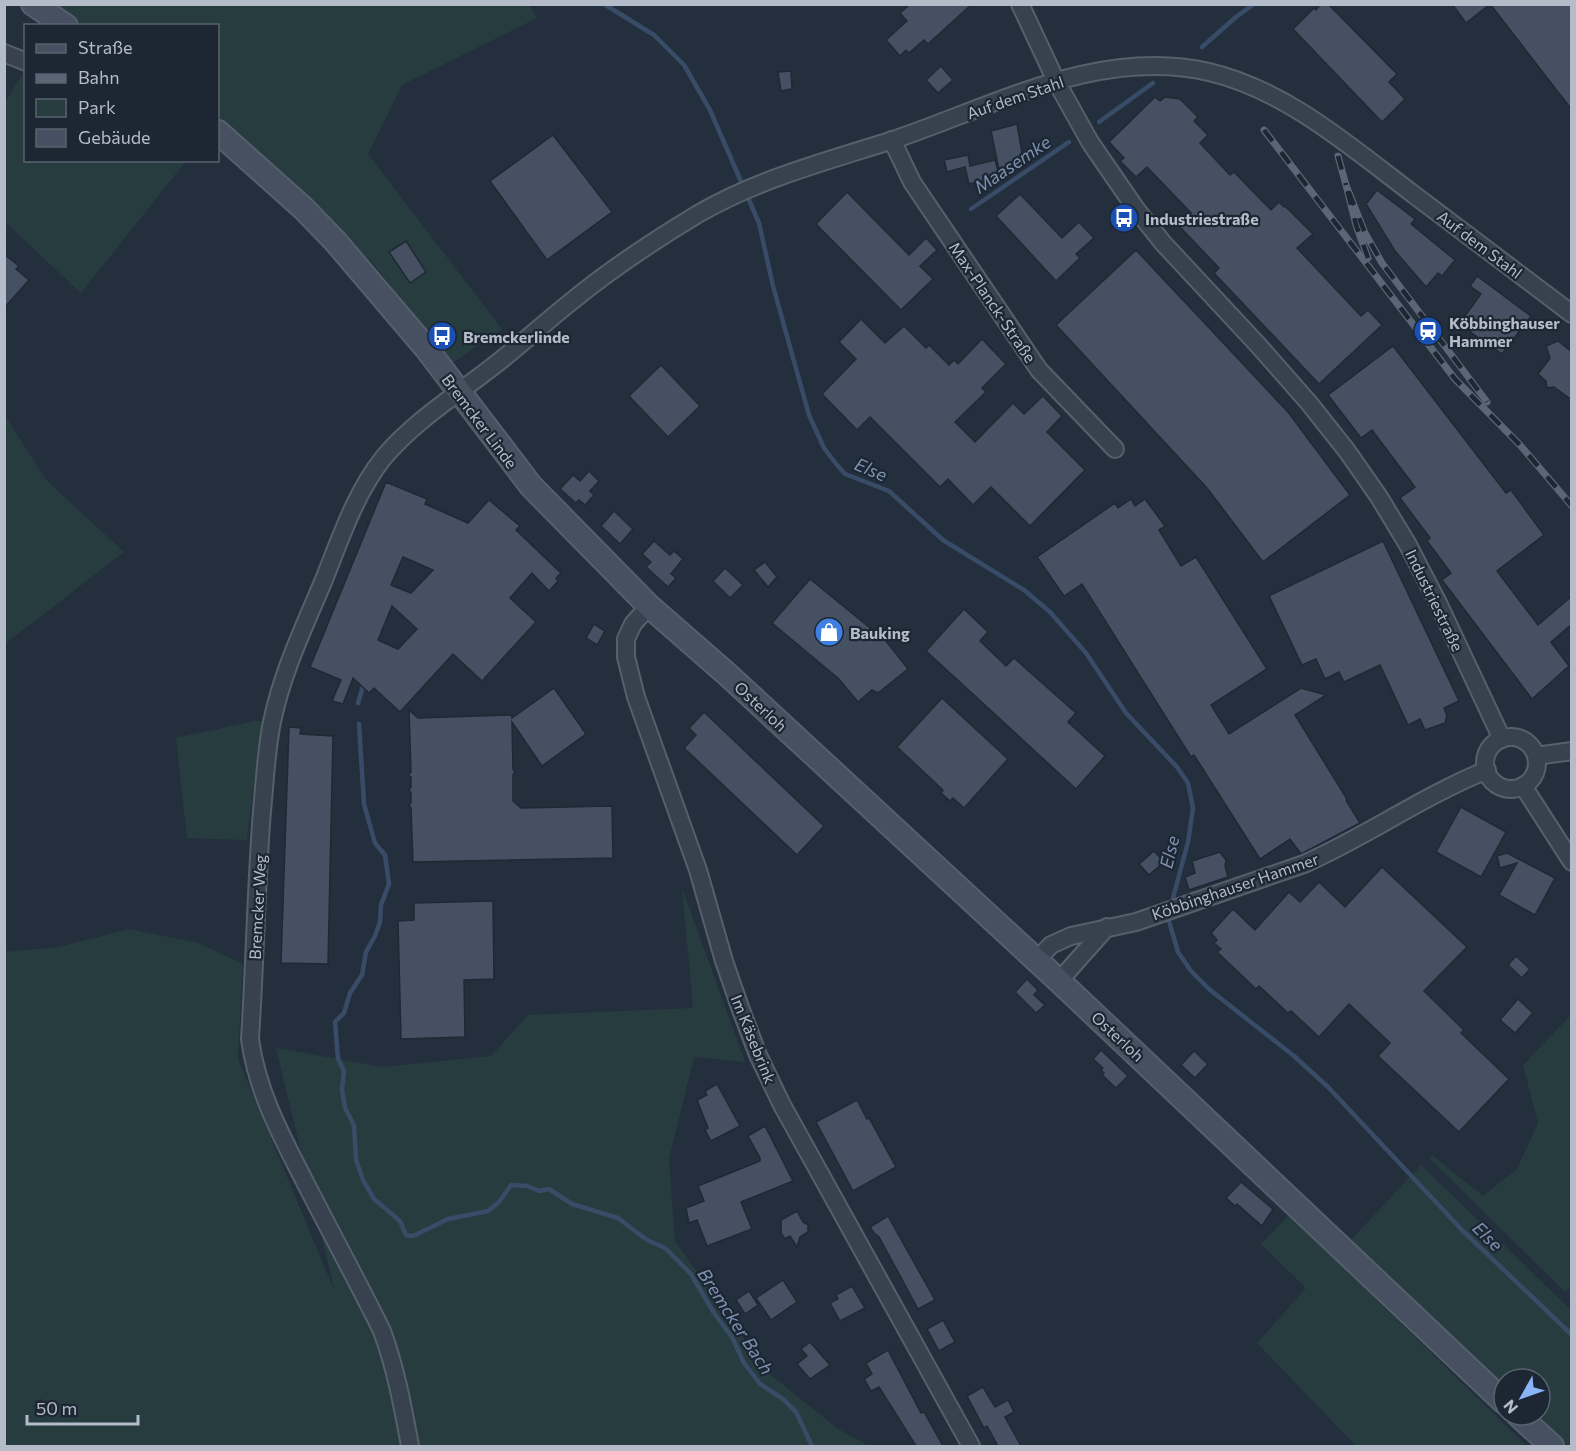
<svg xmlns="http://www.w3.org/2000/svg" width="1576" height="1451" viewBox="0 0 1576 1451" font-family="Commissioner,sans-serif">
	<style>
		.green { fill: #263c3f }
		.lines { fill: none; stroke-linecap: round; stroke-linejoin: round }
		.stream { stroke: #394c67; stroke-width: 4.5 }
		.building { fill: #455162; stroke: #1f2835; stroke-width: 1.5; fill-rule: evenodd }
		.street-casing { stroke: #565f6c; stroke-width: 20 }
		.secondary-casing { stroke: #565f6c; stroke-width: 26 }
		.street { stroke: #38414e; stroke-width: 16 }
		.secondary { stroke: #465061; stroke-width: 22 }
		.rail-casing { stroke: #5a6575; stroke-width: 7 }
		.rail { stroke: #1d2633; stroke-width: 4.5; stroke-dasharray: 14; stroke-linecap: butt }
		.labels { text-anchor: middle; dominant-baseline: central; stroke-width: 4.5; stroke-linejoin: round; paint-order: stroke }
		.street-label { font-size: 16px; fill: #b4bcc9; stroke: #1d2633 }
		.poi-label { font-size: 16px; font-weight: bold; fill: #b4bcc9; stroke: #1d2633; text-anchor: start }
		.water-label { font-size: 18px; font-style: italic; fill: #7c92b1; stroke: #1d2633 }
	</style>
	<rect width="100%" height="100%" fill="#242f3e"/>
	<g class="green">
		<path d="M53 5H529L537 18 402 85 368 154 502 329 451 364 375 266 303 193 218 121V26L84 25Z"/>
		<path d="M24 72 26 73V160L186 161 81 293 5 222V102Z"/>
		<path d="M6 417 46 480 124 552 5 644Z"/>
		<path d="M254 721H262L247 840 187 838 176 738Z"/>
		<path d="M682 888 745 1062 694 1057 669 1159 675 1241 767 1372 838 1429 869 1446H5V952L59 947 129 929 198 943 243 964 238 1059 335 1292 276 1048 383 1067 491 1056 528 1015 693 1008Z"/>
		<path d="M1571 1015 1572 1286 1565 1292 1429 1158 1432 1155 1483 1196 1517 1169 1538 1123 1523 1065Z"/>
		<path d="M1421 1165 1571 1310V1446H1564L1531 1415H1540V1379H1504V1390L1349 1242Z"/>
		<path d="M1289 1215 1527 1446H1356L1257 1343 1306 1288 1261 1244Z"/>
	</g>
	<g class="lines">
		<g class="stream">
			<path d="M604 4 654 35 684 65 710 110 759 223 773 286 809 415 824 448 837 465 845 474 889 491 943 540 1024 590 1050 612 1086 653 1126 713 1177 767 1188 783 1193 808 1188 842 1173 898"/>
			<path d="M1202 47 1236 17 1254 4"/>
			<path d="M1099 122 1153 83"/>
			<path d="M971 209 1069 142"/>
			<path d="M358 703 364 683"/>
			<path d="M359 724 364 804 375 843 385 855 389 884 381 905 380 922 375 936 366 952 362 975 350 993 344 1013 335 1022 338 1059 344 1071 342 1089 345 1108 354 1125 356 1160 363 1180 374 1199 400 1221 406 1235 413 1236 448 1219 488 1211 499 1202 511 1185 527 1186 539 1191 549 1189 572 1204 618 1218 647 1240 665 1248 691 1274 714 1313 732 1337 744 1363 760 1384 783 1399 796 1412 812 1446"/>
			<path d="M1169 921 1178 952 1191 971 1210 990 1294 1056 1328 1087 1463 1231 1572 1335"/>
		</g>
	</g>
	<g class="building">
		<path d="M910 4H972L928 44 924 40 909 53 906 50 900 56 886 40 907 21 900 13Z"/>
		<path d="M1321 4H1328L1397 74 1389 82 1405 99 1382 122 1293 29 1314 8 1316 10Z"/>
		<path d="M1452 4H1490L1466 23Z"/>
		<path d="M1490 4H1572V110Z"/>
		<path d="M941 66 953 80 938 93 926 80Z"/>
		<path d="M791 71 792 89 781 91 778 72Z"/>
		<path d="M1155 97 1160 101 1165 97 1180 99 1198 117 1194 121 1208 135 1200 143 1230 175 1234 172 1271 210 1279 202 1284 207 1285 206 1313 234 1297 248 1361 316 1368 310 1382 325 1319 384 1214 273 1219 268 1178 225 1191 213 1147 167 1136 177 1120 161 1124 158 1109 142Z"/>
		<path d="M1017 124 1024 164 999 170 991 131Z"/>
		<path d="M553 135 612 212 547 260 490 181Z"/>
		<path d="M968 155 970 166 995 160 999 174 993 176 994 178 969 184 965 167 947 172 944 160Z"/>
		<path d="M1377 190 1415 219 1411 224 1455 260 1442 276 1438 273 1426 287 1395 251 1366 204Z"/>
		<path d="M847 192 909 255 926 238 937 250 920 266 933 279 901 310 816 224Z"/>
		<path d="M1020 194 1062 238 1079 222 1094 238 1076 254 1080 258 1056 281 996 216Z"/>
		<path d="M406 241 426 272 410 283 389 252Z"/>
		<path d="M1136 250 1288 412 1350 495 1263 562 1207 488 1056 325Z"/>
		<path d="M4 254 19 266 16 269 29 280 4 308Z"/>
		<path d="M1477 276 1531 316 1502 354 1459 324 1481 294 1470 286Z"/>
		<path d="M861 319 885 343 904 326 926 348 929 345 949 365 954 360 958 364 982 339 1006 364 982 388 986 392 955 422 975 442 1013 403 1024 414 1043 396 1062 416 1047 432 1085 470 1030 526 991 487 973 505 948 479 940 487 870 417 857 430 822 394 856 359 839 342Z"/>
		<path d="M1558 341 1572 352V400L1554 387 1547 388 1546 381 1538 374 1550 358 1546 346Z"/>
		<path d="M1393 346 1506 493 1511 490 1544 535 1497 571 1538 625 1572 596V624L1551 642 1569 666 1532 699 1442 580 1451 573 1427 541 1430 538 1400 498 1415 487 1372 430 1361 438 1328 395Z"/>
		<path d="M661 365 700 406 668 437 629 396Z"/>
		<path d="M589 471 599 481 590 491 594 495 585 505 579 500 576 503 560 489 573 475 580 481Z"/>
		<path d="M386 482 427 499 425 504 468 523 489 500 520 526 516 530 561 573 556 578 558 581 549 591 532 573 510 598 536 622 482 681 453 654 400 712 374 688 369 693 353 678 343 704 332 701 341 680 310 667ZM403 557 433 570 411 593 391 585ZM392 606 417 629 398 649 378 640Z"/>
		<path d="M1131 499 1135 506 1145 499 1165 526 1159 530 1181 566 1196 557 1267 669 1211 705 1229 734 1301 688 1326 695 1295 715 1347 799 1346 800 1360 823 1301 854 1290 839 1260 859 1194 755 1191 757 1082 584 1064 596 1037 557 1115 503 1118 508Z"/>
		<path d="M614 511 633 529 620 544 601 526Z"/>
		<path d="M654 541 670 555 674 551 683 559 671 574 676 578 668 587 646 567 651 562 642 554Z"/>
		<path d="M1383 541 1459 701 1444 708 1447 716 1445 723 1425 730 1420 719 1408 725 1380 665 1344 682 1339 672 1325 679 1316 659 1302 665 1269 596Z"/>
		<path d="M765 562 777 577 768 587 754 570Z"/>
		<path d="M725 568 743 585 730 598 713 581Z"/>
		<path d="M810 579 886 641 908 669 878 693 872 690 858 702 839 679 772 623Z"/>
		<path d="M964 609 988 632 980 641 1006 666 1014 658 1076 713 1068 722 1105 756 1076 789 926 651Z"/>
		<path d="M594 624 605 631 597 645 586 638Z"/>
		<path d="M554 688 586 734 542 766 512 722 513 770 515 772 513 775V801L521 808 612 806 613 858 413 862 411 808 409 805 411 803V793L409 790 411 787V777L408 775 411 772 409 710 418 718 512 715V718Z"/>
		<path d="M942 698 1008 759 964 808 953 798 950 801 941 793 943 790 897 747Z"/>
		<path d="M704 712 824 826 797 855 684 748 696 735 689 728Z"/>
		<path d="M289 727 301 728 300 734 333 736 328 964 281 963Z"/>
		<path d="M1461 807 1506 832 1481 877 1436 852Z"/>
		<path d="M1154 851 1164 862 1149 875 1139 864Z"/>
		<path d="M1220 852 1226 860 1225 866 1228 877 1189 890 1185 877 1195 873 1192 861Z"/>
		<path d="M1507 853 1555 878 1535 915 1499 895 1517 863 1500 868 1497 856Z"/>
		<path d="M1382 867 1467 947 1424 991 1464 1030 1461 1033 1509 1079 1459 1132 1378 1056 1390 1043 1349 1004 1319 1037 1291 1011 1288 1013 1259 986 1256 989 1217 952 1221 949 1214 943 1217 940 1211 933 1233 909 1255 930 1289 892 1300 902 1319 882 1345 907Z"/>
		<path d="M493 901 494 979 464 980 465 1037 401 1039 398 921 414 920V903Z"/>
		<path d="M1516 956 1530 969 1522 978 1508 965Z"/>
		<path d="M1027 979 1038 990 1034 995 1045 1005 1036 1013 1015 992Z"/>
		<path d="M1518 999 1533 1013 1515 1033 1500 1020Z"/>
		<path d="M1101 1050 1128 1076 1116 1088 1102 1075 1104 1073 1101 1070 1103 1068 1093 1059Z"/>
		<path d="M1194 1051 1208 1064 1195 1078 1181 1065Z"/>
		<path d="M717 1084 740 1126 711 1141 705 1130 708 1128 697 1100 707 1095 705 1091Z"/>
		<path d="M857 1100 867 1119 869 1118 896 1167 853 1191 816 1122Z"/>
		<path d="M765 1126 793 1181 741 1202 752 1229 707 1246 697 1220 689 1223 686 1208 704 1201 698 1186 760 1161V1158L748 1136Z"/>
		<path d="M1241 1182 1273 1209 1262 1226 1237 1204 1235 1206 1226 1198Z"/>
		<path d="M797 1211 803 1222 808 1225V1232L800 1237 797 1247 790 1236 785 1239 781 1233V1220Z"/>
		<path d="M888 1216 935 1300 918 1309 879 1237 874 1233 870 1227Z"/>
		<path d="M783 1280 797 1302 771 1320 756 1298Z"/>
		<path d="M852 1286 865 1308 840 1321 830 1303 838 1299 836 1295Z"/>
		<path d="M749 1291 758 1305 745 1314 736 1300Z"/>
		<path d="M943 1320 955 1342 939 1351 927 1329Z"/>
		<path d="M810 1342 830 1365 810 1379 797 1364 807 1356 801 1349Z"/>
		<path d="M888 1350 921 1413 924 1412 943 1446H916L879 1387 871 1391 864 1379 872 1374 866 1363Z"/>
		<path d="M983 1387 995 1407 1008 1400 1014 1412 1005 1417 1021 1446H998L987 1426 984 1428 967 1396Z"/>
	</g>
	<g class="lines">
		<g class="street-casing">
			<g id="street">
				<path d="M1020 4 1056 81 1090 142 1136 209 1163 243 1258 345 1309 403 1347 451 1379 497 1408 545 1438 603 1502 739"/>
				<path d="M4 53 26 62"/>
				<path d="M892 140 912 182 1039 370 1115 449"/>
				<path d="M649 606 633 624 626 639V657L636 697 698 870 724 961 741 1010 758 1055 782 1105 971 1446"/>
				<circle cx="1511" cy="763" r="26"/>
				<path d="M1536 756 1572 751"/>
				<path d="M1523 786 1572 862"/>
				<path d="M1037 960 1051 945 1071 936 1136 922 1304 864C1367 836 1423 796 1487 770"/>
				<path d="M1059 981 1107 927"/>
				<path d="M410 1446C403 1408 396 1369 382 1331 358 1282 331 1233 306 1184 282 1137 257 1092 250 1039 255 963 256 887 262 811 265 781 266 751 272 722 282 673 304 627 323 582 340 540 355 493 384 457 419 416 465 390 506 356 527 339 547 321 567 305 608 271 653 241 698 214 758 179 827 161 893 140 994 106 1099 47 1209 72 1286 90 1351 147 1413 194 1466 234 1519 274 1572 314"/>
			</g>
		</g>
		<g class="secondary-casing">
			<g id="secondary">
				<path d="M33 4 66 26"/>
				<path d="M218 132 303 208 335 241 426 348 531 486 649 606 728 675 1059 981 1504 1402"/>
				<path d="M1518 1415 1552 1446"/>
			</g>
		</g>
		<use href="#street" class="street"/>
		<use href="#secondary" class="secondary"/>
		<g class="rail-casing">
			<g id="rail">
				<path d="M1264 130 1455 379 1520 445 1572 506"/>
				<path d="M1338 156 1346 185"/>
				<path d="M1368 258 1356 225 1346 185 1365 233 1382 263 1487 402"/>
			</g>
		</g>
		<use href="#rail" class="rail"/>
	</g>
	<defs>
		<g id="bus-disc" transform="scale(1.5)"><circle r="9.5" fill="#1a4fb4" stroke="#1d2633"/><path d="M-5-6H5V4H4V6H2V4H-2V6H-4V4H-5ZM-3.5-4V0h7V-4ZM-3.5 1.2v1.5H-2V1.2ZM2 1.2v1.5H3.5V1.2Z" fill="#fff"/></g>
		<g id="station-disc" transform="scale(1.5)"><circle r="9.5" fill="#1a4fb4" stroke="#1d2633"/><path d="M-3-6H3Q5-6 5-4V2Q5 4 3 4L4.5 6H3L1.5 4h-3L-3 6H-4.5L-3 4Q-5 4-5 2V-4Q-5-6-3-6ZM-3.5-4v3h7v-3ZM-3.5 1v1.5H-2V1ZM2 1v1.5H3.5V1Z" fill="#fff"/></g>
		<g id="shop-disc" transform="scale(1.5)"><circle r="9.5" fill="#3f7fe0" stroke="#1d2633"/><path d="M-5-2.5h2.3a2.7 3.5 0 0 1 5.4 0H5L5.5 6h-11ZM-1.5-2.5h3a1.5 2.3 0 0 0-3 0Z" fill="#fff"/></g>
	</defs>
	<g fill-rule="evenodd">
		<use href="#bus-disc" x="1124" y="218"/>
		<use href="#station-disc" x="1428" y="331"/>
		<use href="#bus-disc" x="442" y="336"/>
		<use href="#shop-disc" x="829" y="632"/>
	</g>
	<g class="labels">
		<g class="street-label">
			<text transform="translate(1015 97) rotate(-19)">Auf dem Stahl</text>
			<text transform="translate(1480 244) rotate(37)">Auf dem Stahl</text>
			<text transform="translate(993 302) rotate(56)">Max-Planck-Straße</text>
			<text transform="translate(480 421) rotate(53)">Bremcker Linde</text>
			<text transform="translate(1435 600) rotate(64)">Industriestraße</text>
			<text transform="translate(761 706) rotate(43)">Osterloh</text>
			<text transform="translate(1235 886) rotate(-19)">Köbbinghauser Hammer</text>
			<text transform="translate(257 907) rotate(-87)">Bremcker Weg</text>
			<text transform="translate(1118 1036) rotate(43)">Osterloh</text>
			<text transform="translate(754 1039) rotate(68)">Im Käsebrink</text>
		</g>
		<g class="poi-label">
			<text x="1145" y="218">Industriestraße</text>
			<text x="1449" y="322">Köbbinghauser<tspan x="1449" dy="18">Hammer</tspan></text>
			<text x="463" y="336">Bremckerlinde</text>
			<text x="850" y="632">Bauking</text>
		</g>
		<g class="water-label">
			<text transform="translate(1012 164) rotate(-34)">Maasemke</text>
			<text transform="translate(871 469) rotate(23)">Else</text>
			<text transform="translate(1169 852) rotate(-77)">Else</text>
			<text transform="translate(1488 1236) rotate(44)">Else</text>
			<text transform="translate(736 1321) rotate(57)">Bremcker Bach</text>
		</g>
	</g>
	<rect width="1576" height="1451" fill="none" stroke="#b4bcc9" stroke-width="12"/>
	<rect x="24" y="24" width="195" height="138" fill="#1d2633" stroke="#59626f" stroke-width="1.5"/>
	<rect x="36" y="44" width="30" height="9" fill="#465061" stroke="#59626f" stroke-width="1.5"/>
	<text x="78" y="54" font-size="18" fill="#b4bcc9">Straße</text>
	<rect x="36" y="74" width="30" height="9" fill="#5a6575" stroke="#59626f" stroke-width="1.5"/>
	<text x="78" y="84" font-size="18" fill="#b4bcc9">Bahn</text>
	<rect x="36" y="99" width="30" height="18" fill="#263c3f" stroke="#59626f" stroke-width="1.5"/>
	<text x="78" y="114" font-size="18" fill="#b4bcc9">Park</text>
	<rect x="36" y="129" width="30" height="18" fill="#455162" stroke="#59626f" stroke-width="1.5"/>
	<text x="78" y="144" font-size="18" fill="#b4bcc9">Gebäude</text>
	<g transform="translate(1522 1397) rotate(230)"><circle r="28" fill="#1d2633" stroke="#59626f" stroke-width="1.5"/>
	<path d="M0-4.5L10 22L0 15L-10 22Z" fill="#8ab4f8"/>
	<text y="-9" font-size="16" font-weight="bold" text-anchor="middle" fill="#b4bcc9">N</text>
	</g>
	<path d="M27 1415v9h111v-9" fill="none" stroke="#b4bcc9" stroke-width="3"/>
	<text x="36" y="1415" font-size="18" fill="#b4bcc9" stroke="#1d2633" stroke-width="4.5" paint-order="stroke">50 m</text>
</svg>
